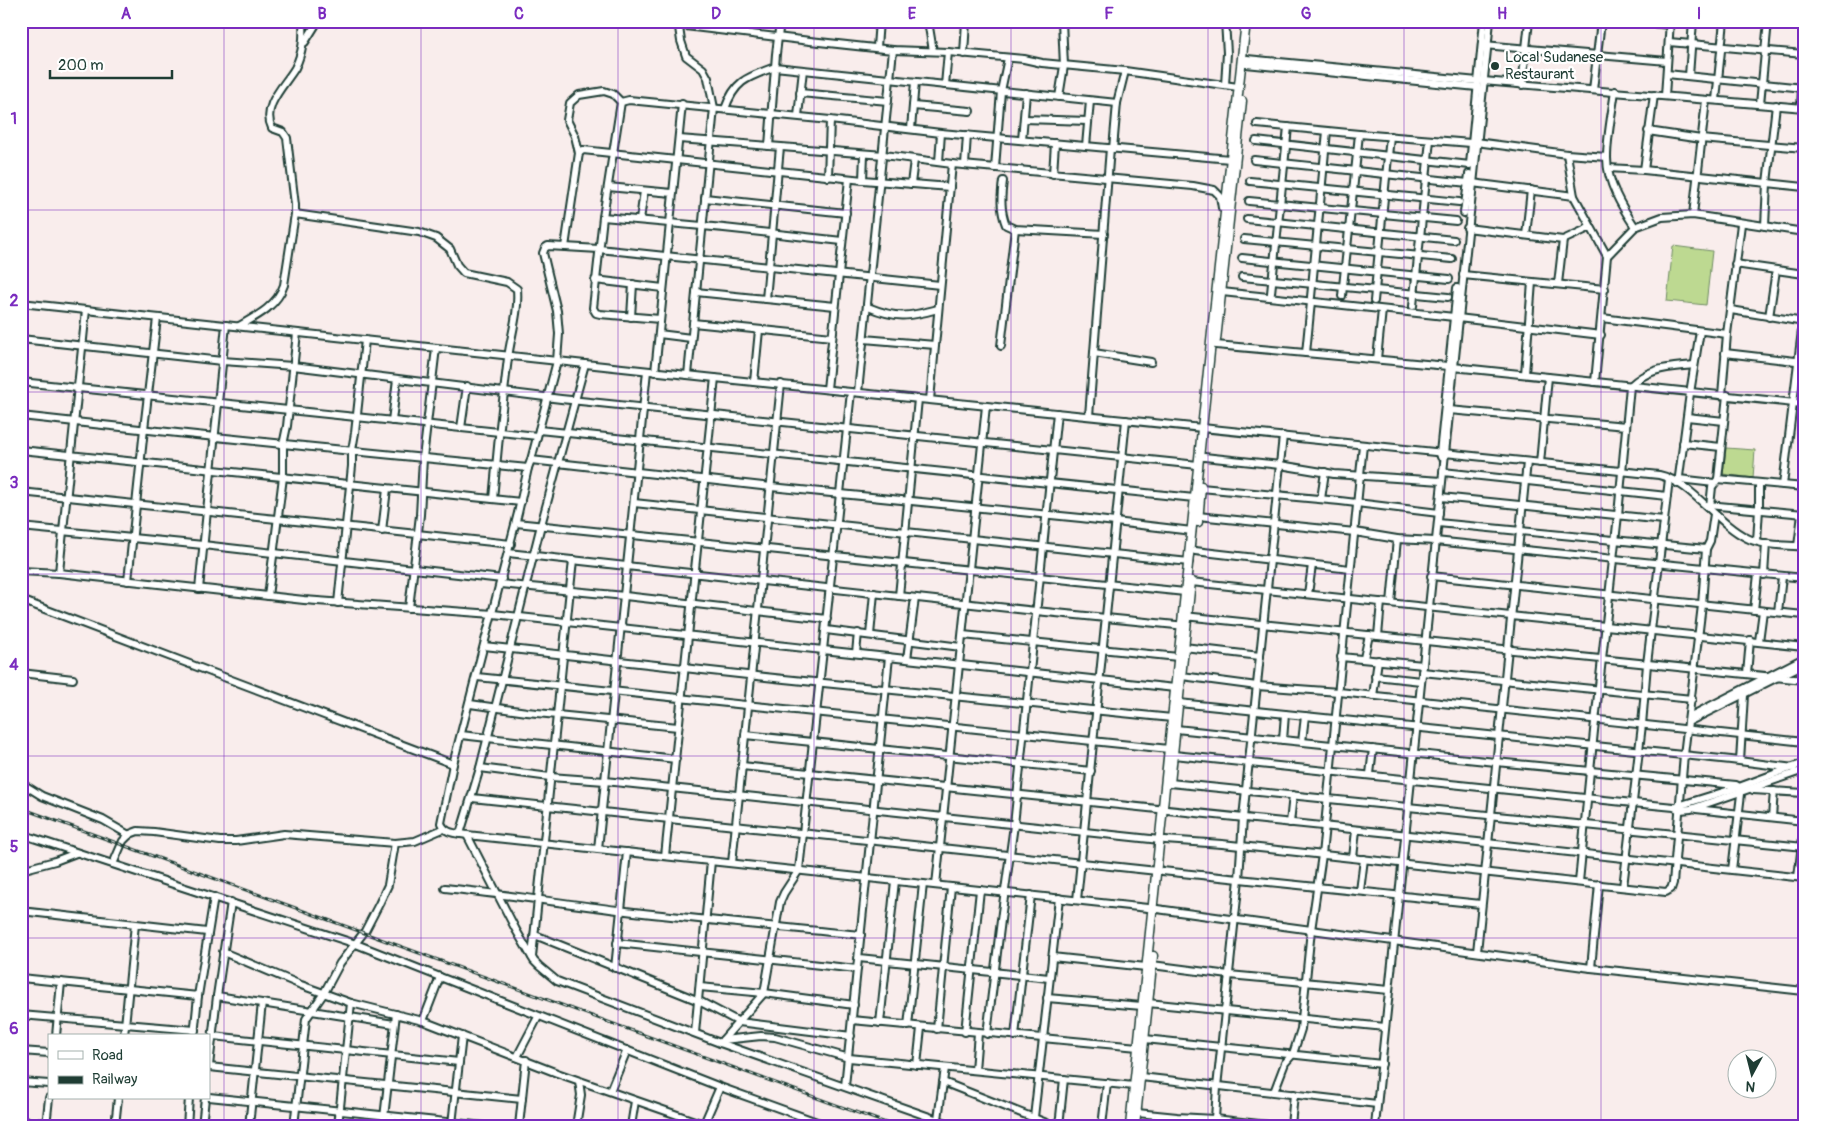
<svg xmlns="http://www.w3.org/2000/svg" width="1825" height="1147" viewBox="0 0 1825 1147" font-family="Pangolin,sans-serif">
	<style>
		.pitch { fill: #bdd991; stroke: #6e8b62 }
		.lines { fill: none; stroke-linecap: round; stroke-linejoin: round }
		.minor-casing { stroke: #1f3d34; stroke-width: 10 }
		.major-casing { stroke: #1f3d34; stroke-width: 11 }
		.minor { stroke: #fff; stroke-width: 6 }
		.major { stroke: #fff; stroke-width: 8 }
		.rail-casing { stroke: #1f3d34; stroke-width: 3 }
		.rail { stroke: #fff; stroke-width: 1; stroke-dasharray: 4; stroke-linecap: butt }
		.grid { fill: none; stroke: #7b2cbf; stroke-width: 1; stroke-opacity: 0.55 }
		.poi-dot { fill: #1f3d34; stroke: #fff; stroke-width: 2 }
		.labels { text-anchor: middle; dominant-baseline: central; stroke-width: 4.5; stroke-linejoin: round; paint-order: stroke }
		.poi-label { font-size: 15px; fill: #1f3d34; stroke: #fff; text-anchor: start }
		.neatline { fill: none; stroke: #7b2cbf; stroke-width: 2 }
		.grid-label { font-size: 16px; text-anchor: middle; font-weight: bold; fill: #7b2cbf }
	</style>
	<rect width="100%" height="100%" fill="#f9edec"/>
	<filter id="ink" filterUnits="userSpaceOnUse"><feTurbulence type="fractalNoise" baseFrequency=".02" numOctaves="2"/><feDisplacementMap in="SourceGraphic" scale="10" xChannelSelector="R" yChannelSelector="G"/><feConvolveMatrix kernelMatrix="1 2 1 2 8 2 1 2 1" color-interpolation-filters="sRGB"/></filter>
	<g filter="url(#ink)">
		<g class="pitch">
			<path d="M1673 246 1712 251 1706 305 1667 301Z"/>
			<path d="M1726 448 1755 450 1753 478 1723 474Z"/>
		</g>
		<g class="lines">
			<g class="minor-casing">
				<g id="minor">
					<path d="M678 21 681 41 686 56 703 69 708 78 714 108 688 375"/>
					<path d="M928 21 933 51"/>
					<path d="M1225 21 1227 53 1225 85"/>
					<path d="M1631 21 1670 25"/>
					<path d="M677 25 810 41 893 50 948 52 1024 59 1042 63 1125 71 1238 87"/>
					<path d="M305 42 318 21"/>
					<path d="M1669 42 1804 54"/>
					<path d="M1484 45 1667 61"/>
					<path d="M877 47 879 21"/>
					<path d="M964 54 966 21"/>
					<path d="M1247 59 1478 81"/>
					<path d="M1246 64 1477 87"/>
					<path d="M1667 74 1804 88"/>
					<path d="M1689 76 1693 21"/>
					<path d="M1483 81 1804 108"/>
					<path d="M945 85 948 52"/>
					<path d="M1522 85 1529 21"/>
					<path d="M1593 90 1601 21"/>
					<path d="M1615 91C1612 113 1607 136 1607 158 1607 183 1622 207 1635 227"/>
					<path d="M800 93 888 101"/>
					<path d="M1665 96 1670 21"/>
					<path d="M1059 97 1064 66 1062 21"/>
					<path d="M1716 100 1724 21"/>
					<path d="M621 102 629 100 830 120 941 133 1230 159"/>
					<path d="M621 102 603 217 593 308 596 313 600 314 660 319"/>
					<path d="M1760 104 1768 21"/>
					<path d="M913 106 970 111"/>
					<path d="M1801 108 1802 88"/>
					<path d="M725 109C735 80 748 77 775 67L1117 103"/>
					<path d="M798 116 803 70"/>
					<path d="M1024 119 1088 121"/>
					<path d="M1257 124 1359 134"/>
					<path d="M911 129 915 82"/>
					<path d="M1648 131 1701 139 1804 148"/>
					<path d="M679 139 884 155 952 164 1193 186 1214 190 1220 196 1222 208 1229 209"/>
					<path d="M1022 140 1026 93"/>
					<path d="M1256 141 1470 165"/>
					<path d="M1476 142 1567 154 1607 157"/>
					<path d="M769 146 776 54 780 21"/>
					<path d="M1086 146 1090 101"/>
					<path d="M1113 149 1117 103 1125 71"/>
					<path d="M579 153 583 150 863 180 950 187"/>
					<path d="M1567 154 1574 196 1607 256"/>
					<path d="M1254 160 1468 183"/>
					<path d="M939 162 941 133"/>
					<path d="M1470 164 1484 21"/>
					<path d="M965 165 967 135"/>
					<path d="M995 168 1001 91 1008 58"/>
					<path d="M1608 168 1644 170 1804 187"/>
					<path d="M1644 170 1654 95"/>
					<path d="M1053 174 1055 143"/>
					<path d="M828 177 830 120"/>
					<path d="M863 180 864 154"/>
					<path d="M1003 181C1001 196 1000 210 1006 225L1015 229 1104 234"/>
					<path d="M1250 181 1459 202"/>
					<path d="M1472 183 1574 196"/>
					<path d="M911 184 914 160"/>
					<path d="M608 187 672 193"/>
					<path d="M705 198 846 213"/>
					<path d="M1249 201 1456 221"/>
					<path d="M1464 213 1469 174"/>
					<path d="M295 214 419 232 436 238 450 249 457 265 464 273 507 282 517 289C519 313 511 335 508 358 502 405 497 452 493 499"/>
					<path d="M1693 215 1706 100"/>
					<path d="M603 217 724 228 842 241"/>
					<path d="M1247 219 1454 240"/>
					<path d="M640 220 644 191"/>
					<path d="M1765 226 1767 183 1776 105"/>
					<path d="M1467 228 1563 240 1591 227"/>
					<path d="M1526 235 1531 190"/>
					<path d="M1244 239 1452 259"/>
					<path d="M565 247 579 153 575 136 567 120 570 103 579 95 604 91 613 94 621 102"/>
					<path d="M1242 258 1449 279"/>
					<path d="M1735 264 1804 274"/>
					<path d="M1463 275 1605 289"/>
					<path d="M1242 277 1448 297"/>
					<path d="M595 280 663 288"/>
					<path d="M1558 284 1563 240"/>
					<path d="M940 285 599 249 548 246 545 248 543 253 557 311 559 334 557 361 531 460 528 468 518 513 453 764 441 823C445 834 456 833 467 835L1157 909 1591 968 1804 991"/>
					<path d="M696 292 835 306"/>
					<path d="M1222 292 1454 317"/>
					<path d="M1271 293 1288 127"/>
					<path d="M1342 296 1359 134 1471 143"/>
					<path d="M1311 297 1327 131"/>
					<path d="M766 299 780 147"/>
					<path d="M1374 301 1390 136"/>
					<path d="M21 303 715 378 1659 475C1692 482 1716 523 1747 538 1763 546 1786 545 1804 547"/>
					<path d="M1413 306 1430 140"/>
					<path d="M868 307C897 319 908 317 938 309"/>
					<path d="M1731 310 1804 322"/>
					<path d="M631 317 633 284"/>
					<path d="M1769 317 1776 270"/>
					<path d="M1458 318 1601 335"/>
					<path d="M1602 318 1727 334"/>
					<path d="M693 323 832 337"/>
					<path d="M239 326C257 316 277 306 284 285L295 214V205L287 138 283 132 272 128C261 106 285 85 295 68 303 52 304 38 303 21"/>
					<path d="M659 334 691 338"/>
					<path d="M21 339 222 361 293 366 561 399 1198 465"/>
					<path d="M864 339 935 345"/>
					<path d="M1216 345 1448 366"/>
					<path d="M1001 346 1015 229"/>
					<path d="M1094 353 1151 362"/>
					<path d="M1306 353 1311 302"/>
					<path d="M1725 353 1804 362"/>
					<path d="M1377 359 1382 310"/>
					<path d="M1453 367 1804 404"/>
					<path d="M655 372 682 104"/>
					<path d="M1525 374 1532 282"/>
					<path d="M21 382 537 436"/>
					<path d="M754 382 759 330"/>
					<path d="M1595 382 1607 256 1635 227 1662 217 1693 215 1804 232"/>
					<path d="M827 389 849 179"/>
					<path d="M858 392 893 50"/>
					<path d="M1722 395 1727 334 1741 224"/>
					<path d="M930 400 952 164"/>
					<path d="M1449 410 1626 426"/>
					<path d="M21 416C190 435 359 452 528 468"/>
					<path d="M1089 416 1110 148"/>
					<path d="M1687 417 1724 421"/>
					<path d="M392 421 397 379"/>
					<path d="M461 428 467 386"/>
					<path d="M539 430 1194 498"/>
					<path d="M1683 443 1721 447"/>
					<path d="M21 450 521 502"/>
					<path d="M1204 457 1280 465 1334 474 1442 481"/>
					<path d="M1441 457 1440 453 1457 288"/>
					<path d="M531 460 771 487 1081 518 1192 531"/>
					<path d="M1540 463 1548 377"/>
					<path d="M1443 472 1667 496"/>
					<path d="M1679 479 1714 483"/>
					<path d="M1718 479 1804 487"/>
					<path d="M1678 484 1690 393 1700 331"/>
					<path d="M1783 485 1803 322"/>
					<path d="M1201 488 1340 501 1439 513"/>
					<path d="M21 492 511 544"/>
					<path d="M1441 497 1664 520"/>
					<path d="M1321 499 1325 472"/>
					<path d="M634 503 1189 562"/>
					<path d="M1708 505 1804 514"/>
					<path d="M1710 506 1712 487 1718 479 1727 395"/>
					<path d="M1198 516 1355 532 1397 539 1435 541 1804 578"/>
					<path d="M516 523 1185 592"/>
					<path d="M1438 523 1706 549"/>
					<path d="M21 527 203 545 502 579"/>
					<path d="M382 531 387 489"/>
					<path d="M1757 541 1759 509V483"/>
					<path d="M1798 546 1802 514"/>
					<path d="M1195 551 1350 569"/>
					<path d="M508 553 1036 611 1186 626"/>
					<path d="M21 571 59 573 304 600 493 614 823 650 851 392"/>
					<path d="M59 573C67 486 77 398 86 310"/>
					<path d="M1764 575 1766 543"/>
					<path d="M1431 576 1804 615"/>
					<path d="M128 581 144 429 157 318"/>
					<path d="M1191 582 1804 647"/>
					<path d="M500 584 625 596 827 619"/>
					<path d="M199 589 226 325"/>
					<path d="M1308 594 1312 565"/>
					<path d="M268 596 283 477V445L287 426 297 333"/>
					<path d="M899 596 918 399"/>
					<path d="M21 600 453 764"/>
					<path d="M338 603 352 466V450L355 433 365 340"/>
					<path d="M1391 603 1397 539"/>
					<path d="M409 608 420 515 423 458 436 348"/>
					<path d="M1754 610 1758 574"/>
					<path d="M1778 612 1782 577"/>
					<path d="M1184 616 1804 680"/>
					<path d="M826 630 961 647"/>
					<path d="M870 635 874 593"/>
					<path d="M963 635 1178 657"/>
					<path d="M1378 636 1381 602"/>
					<path d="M1759 641 1763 611"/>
					<path d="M484 646 784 679 1172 718"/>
					<path d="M1184 647 1260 656"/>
					<path d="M856 653 858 633"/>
					<path d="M1341 657 1423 665"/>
					<path d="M1364 658 1369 635"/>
					<path d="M907 659 915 598"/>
					<path d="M1422 672 1692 699"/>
					<path d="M21 673 73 679"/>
					<path d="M1747 674 1750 640"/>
					<path d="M1182 676 1257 686 1339 692 1804 742"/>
					<path d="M1375 676 1421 681"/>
					<path d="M477 677 1169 749"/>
					<path d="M1373 696 1378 660"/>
					<path d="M1179 703 1731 760 1794 768"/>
					<path d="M470 704 527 712 678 727"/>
					<path d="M1689 717 1804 658"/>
					<path d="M1688 722 1804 664"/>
					<path d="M1176 729 1496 762 1736 785 1739 787 1741 794 1732 870"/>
					<path d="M461 735 676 759"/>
					<path d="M745 735 1091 771"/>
					<path d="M1283 740 1285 714"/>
					<path d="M1302 742 1305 716"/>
					<path d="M1801 742 1804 721"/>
					<path d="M1174 755 1633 803 1674 807 1680 810 1691 809 1804 770"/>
					<path d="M1740 761 1744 695"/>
					<path d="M742 766 1487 843 1804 878"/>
					<path d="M480 768 550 777 605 781 1160 840"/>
					<path d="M1370 774 1373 749"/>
					<path d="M21 783 42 796 103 820 129 835"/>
					<path d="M1170 783 1804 847"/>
					<path d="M1753 790 1804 793"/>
					<path d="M472 798 1157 871"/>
					<path d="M1678 806 1739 787 1804 763"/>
					<path d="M1696 809 1804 821"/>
					<path d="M1772 817 1774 791"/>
					<path d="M1290 823 1293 795"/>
					<path d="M21 834 356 944 720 1087 828 1126"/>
					<path d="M460 834 480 768 541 525 585 364"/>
					<path d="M467 835 516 930 534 961 539 966 557 981 720 1043 955 1126"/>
					<path d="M1165 840 1222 844 1666 892 1671 889 1673 883 1684 755 1702 605 1706 549 1710 541 1714 514"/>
					<path d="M598 849 647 371"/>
					<path d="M665 856 715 378"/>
					<path d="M1353 858 1356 830"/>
					<path d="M732 863 781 384"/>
					<path d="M113 864 123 841 130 834 138 831 154 832 220 841H236L284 834 395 843 415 841 443 829"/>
					<path d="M21 870 55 861 76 853"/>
					<path d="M1162 871 1481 904"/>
					<path d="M1798 877 1804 828"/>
					<path d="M1579 882 1594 731 1618 515 1630 386C1650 367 1668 368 1694 365"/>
					<path d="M936 885 986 406"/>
					<path d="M1623 887 1642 725 1647 664 1669 479"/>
					<path d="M445 888C503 894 560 903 618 910 699 920 780 927 861 935"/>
					<path d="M1360 891 1364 859"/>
					<path d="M1077 900 1126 420"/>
					<path d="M21 911 207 932"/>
					<path d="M535 935 699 1001 739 1022 851 1036"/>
					<path d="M617 943 857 969"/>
					<path d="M223 952 301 985 351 1003 423 1021 557 1073 709 1126"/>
					<path d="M1477 952 1527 462"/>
					<path d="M532 957 573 560"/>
					<path d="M1052 957 1146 967"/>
					<path d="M859 958 1049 978"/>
					<path d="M1152 965 1229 975 1389 990"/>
					<path d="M615 968 627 852"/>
					<path d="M1591 968 1599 884"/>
					<path d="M21 978 198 996"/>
					<path d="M700 987 764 993 854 1005"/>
					<path d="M217 996 394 1024"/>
					<path d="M1047 998 1142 1006"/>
					<path d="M1148 1003 1385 1027"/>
					<path d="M21 1015 195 1030"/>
					<path d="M852 1020 1138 1047"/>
					<path d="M423 1021 440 977"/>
					<path d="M880 1023 895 881"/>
					<path d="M908 1026 923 884"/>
					<path d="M937 1029 951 887"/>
					<path d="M965 1032 980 890"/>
					<path d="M695 1033 711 861"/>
					<path d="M987 1034 1002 912 1014 825 1057 413"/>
					<path d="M56 1036 61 982"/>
					<path d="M124 1036 135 924"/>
					<path d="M194 1036 198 996 214 897"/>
					<path d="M213 1036 459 1062"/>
					<path d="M1015 1036 1031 895"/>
					<path d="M1145 1039 1382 1064"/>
					<path d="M723 1040 761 1036 775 1037 849 1058 1134 1086"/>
					<path d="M720 1043 764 993 780 902 784 893 799 870 823 650 1175 688"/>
					<path d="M21 1051 49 1053"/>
					<path d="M517 1057 538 1017"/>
					<path d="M917 1065 921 1028"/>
					<path d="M209 1066 217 996 231 902"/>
					<path d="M209 1067 522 1099"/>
					<path d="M975 1070 978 1033"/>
					<path d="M1141 1077 1377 1104"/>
					<path d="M21 1082 49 1084"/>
					<path d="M943 1082 1054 1126"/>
					<path d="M845 1086 889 657"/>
					<path d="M610 1091 627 1050"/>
					<path d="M1274 1092 1285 1063 1293 1054 1301 1029 1311 930 1322 855 1363 445"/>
					<path d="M209 1097 484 1126"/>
					<path d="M1137 1113 1177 1117 1215 1119 1217 1087 1239 879 1243 818 1283 436"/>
					<path d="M938 1119 945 1068"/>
					<path d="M21 1121 74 1126"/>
					<path d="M452 1124 462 1036"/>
					<path d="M46 1126 49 1098"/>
					<path d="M115 1126 118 1098"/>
					<path d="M187 1126 189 1098"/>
					<path d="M202 1126 205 1098"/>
					<path d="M249 1126 262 1003"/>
					<path d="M294 1126 306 1019 324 993 340 963 365 931 379 904 388 885 395 843"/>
					<path d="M338 1126 351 1003"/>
					<path d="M383 1126 396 1014"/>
					<path d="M519 1126 526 1060"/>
					<path d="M576 1126 581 1095 579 1081"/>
					<path d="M631 1126 635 1101"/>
					<path d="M703 1126 720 1087"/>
					<path d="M1033 1126 1059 898"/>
					<path d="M1059 1126 1064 1079"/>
					<path d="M1102 1126 1107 1083"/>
					<path d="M1214 1126 1215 1119 1277 1126"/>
					<path d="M1291 1126 1294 1094"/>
					<path d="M1375 1126 1490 21"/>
				</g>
			</g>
			<g class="major-casing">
				<g id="major">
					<path d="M1216 340 1242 101"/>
					<path d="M1198 522 1201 486"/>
					<path d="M1170 783 1191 581"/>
					<path d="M1130 1126 1214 313 1246 21"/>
					<path d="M1135 1126 1153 956"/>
				</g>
			</g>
			<use href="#minor" class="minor"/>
			<use href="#major" class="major"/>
			<g class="rail-casing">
				<path id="rail" d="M21 808 894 1126"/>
			</g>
			<use href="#rail" class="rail"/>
		</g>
	</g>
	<path class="grid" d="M224 21V1126M421 21V1126M618 21V1126M814 21V1126M1011 21V1126M1208 21V1126M1404 21V1126M1601 21V1126M21 210H1804M21 392H1804M21 574H1804M21 756H1804M21 938H1804"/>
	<circle class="poi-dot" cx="1495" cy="66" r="5"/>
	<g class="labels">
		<g class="poi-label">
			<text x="1505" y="57">Local Sudanese<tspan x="1505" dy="17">Restaurant</tspan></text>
		</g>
	</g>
	<rect width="1825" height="1147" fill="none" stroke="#fff" stroke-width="55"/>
	<rect x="48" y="1034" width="162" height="65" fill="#ffffff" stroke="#a5b1ae"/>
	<rect x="58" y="1051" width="25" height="8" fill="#ffffff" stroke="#a5b1ae"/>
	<text x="92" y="1060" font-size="15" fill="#1f3d34">Road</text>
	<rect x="58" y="1076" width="25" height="8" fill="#1f3d34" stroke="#a5b1ae"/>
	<text x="92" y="1084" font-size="15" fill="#1f3d34">Railway</text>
	<g transform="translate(1752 1074) rotate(187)"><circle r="24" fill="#ffffff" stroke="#a5b1ae"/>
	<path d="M0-4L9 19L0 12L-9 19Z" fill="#1f3d34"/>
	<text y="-8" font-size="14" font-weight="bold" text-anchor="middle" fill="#1f3d34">N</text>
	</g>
	<path d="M50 70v8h122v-8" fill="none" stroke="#1f3d34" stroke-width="2.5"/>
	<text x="58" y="70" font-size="15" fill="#1f3d34" stroke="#ffffff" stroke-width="4" paint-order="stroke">200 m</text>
	<rect x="28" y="28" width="1770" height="1092" class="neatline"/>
	<g class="grid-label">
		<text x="126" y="19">A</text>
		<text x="322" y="19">B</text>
		<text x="519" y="19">C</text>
		<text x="716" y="19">D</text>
		<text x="912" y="19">E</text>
		<text x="1109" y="19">F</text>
		<text x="1306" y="19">G</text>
		<text x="1502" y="19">H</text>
		<text x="1699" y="19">I</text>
		<text x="14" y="124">1</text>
		<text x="14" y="306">2</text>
		<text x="14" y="488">3</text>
		<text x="14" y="670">4</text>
		<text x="14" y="852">5</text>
		<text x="14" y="1034">6</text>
	</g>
</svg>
